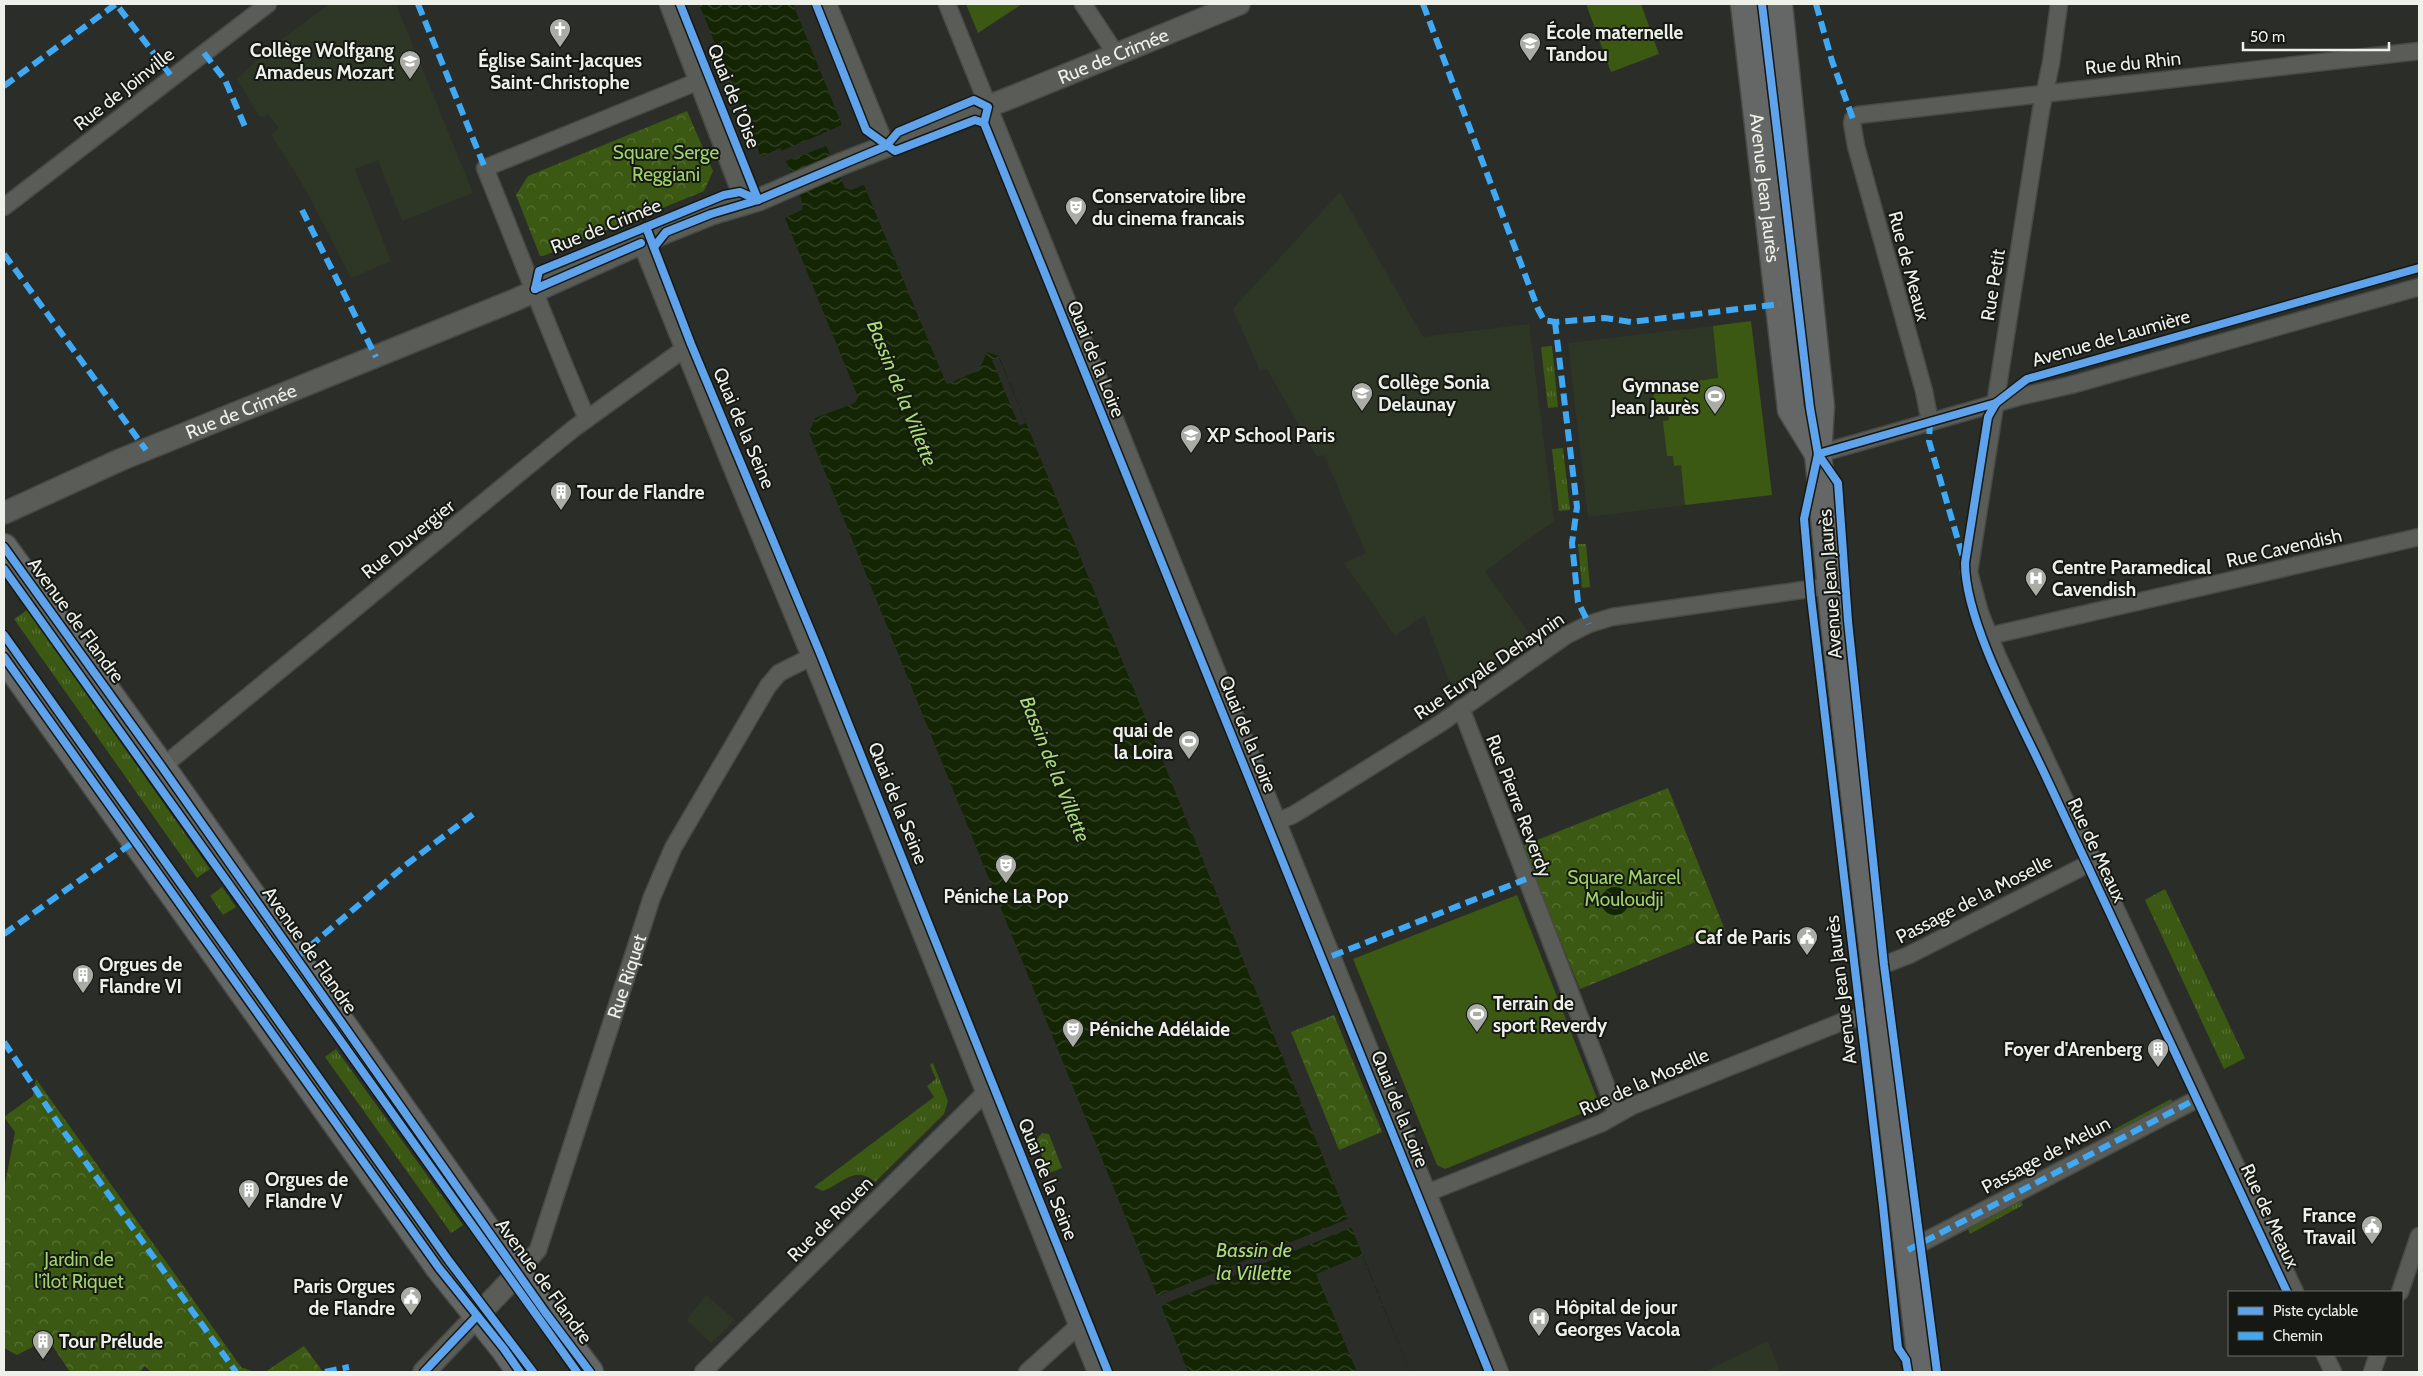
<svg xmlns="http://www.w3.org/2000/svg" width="2423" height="1376" viewBox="0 0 2423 1376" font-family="Cabin,sans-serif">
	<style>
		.built { fill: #2e3726 }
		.grass { fill: url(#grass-tufts) }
		.forest { fill: url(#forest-crowns) }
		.garden { fill: #3c5913 }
		.water { fill: url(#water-waves) }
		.pier { fill: #2b2e28 }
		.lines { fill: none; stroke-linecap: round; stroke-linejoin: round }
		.minor-casing { stroke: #474a45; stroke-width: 19 }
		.tertiary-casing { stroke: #474a45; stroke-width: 24 }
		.primary-casing { stroke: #474a45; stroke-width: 29 }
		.minor { stroke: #5a5c58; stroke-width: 16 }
		.tertiary { stroke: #5a5c58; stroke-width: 21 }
		.primary { stroke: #656666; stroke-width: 26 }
		.quiet { stroke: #3fa9f5; stroke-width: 6; stroke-dasharray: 12 6; stroke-linecap: butt }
		.cycleway-casing { stroke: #151813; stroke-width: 11 }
		.cycleway { stroke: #60a3ed; stroke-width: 8 }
		.labels { text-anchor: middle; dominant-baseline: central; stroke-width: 4; stroke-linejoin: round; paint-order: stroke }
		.poi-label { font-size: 19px; font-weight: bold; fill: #edf1e9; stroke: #151813; text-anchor: start }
		.street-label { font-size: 19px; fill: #edf1e9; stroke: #151813 }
		.park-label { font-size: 19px; fill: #a0d369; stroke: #151813 }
		.water-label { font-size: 20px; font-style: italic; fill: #a9dc72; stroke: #151813 }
	</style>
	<defs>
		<pattern id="grass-tufts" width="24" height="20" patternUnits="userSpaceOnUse" patternTransform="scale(1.25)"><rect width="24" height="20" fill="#3c5913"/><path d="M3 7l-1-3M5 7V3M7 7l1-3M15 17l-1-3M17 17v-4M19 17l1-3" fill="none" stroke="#587135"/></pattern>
		<pattern id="forest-crowns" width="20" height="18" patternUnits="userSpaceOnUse" patternTransform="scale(1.25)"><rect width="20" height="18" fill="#3c5913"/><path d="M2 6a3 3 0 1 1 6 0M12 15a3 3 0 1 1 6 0" fill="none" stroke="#587135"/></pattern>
		<pattern id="water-waves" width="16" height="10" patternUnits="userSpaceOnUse" patternTransform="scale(1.25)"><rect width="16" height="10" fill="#142504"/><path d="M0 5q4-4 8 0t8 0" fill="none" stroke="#364529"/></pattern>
	</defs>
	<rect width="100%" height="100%" fill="#2b2e28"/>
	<g class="built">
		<path d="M329 4H396L473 193 402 221 378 160 355 169 391 261 351 278 306 190 273 138 272 134 279 128 268 114 263 117 259 116 237 79 259 58 261 47 270 48Z"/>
		<path d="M1340 192 1423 337 1529 324 1554 521 1485 571 1530 635 1452 688 1424 615 1395 636 1344 563 1366 553 1324 455 1317 457 1267 369 1260 371 1233 309Z"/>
		<path d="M1713 326 1718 379 1653 387 1667 409 1669 420 1664 421 1667 456H1673L1681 465 1685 505 1588 517 1568 343Z"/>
		<path d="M706 1295 735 1320 711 1343 687 1320Z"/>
		<path d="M1768 1341 1780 1372H1704Z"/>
	</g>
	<g class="grass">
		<path d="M1552 346 1558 407 1548 408 1541 347Z"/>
		<path d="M1563 448 1570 510 1559 511 1552 449Z"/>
		<path d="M1578 544H1586L1590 587 1582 588Z"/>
		<path d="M27 610 210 869 197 878 14 619Z"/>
		<path d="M222 887 236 907 223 915 210 896Z"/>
		<path d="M2165 889 2245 1058 2224 1069 2145 900Z"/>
		<path d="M336 1049 463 1225 451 1233 325 1057Z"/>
		<path d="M933 1063 948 1101 944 1114 875 1182C856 1164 841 1184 823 1191L814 1187 934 1097 927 1086 936 1079 930 1065Z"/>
		<path d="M2171 1099 2175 1107 2120 1136 2113 1130Z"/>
		<path d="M2021 1201 2023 1205 1970 1234 1968 1229Z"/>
	</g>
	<g class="forest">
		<path d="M687 111 713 171 704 191 660 209 658 204 641 211 643 215 543 256H540L516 195 528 176Z"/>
		<path d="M1668 788 1725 930 1580 989 1522 846Z"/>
		<path d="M1334 1015 1382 1132 1339 1150 1291 1032Z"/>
		<path d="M36 1079 241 1367 254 1372H151L145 1366 140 1372H70L48 1339 17 1355 4 1348V1189L15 1132 4 1117 33 1096Z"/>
		<path d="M1042 1133 1049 1134 1062 1168 1049 1173 1036 1140Z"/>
		<path d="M304 1346 323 1372H265Z"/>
	</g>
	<g class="garden">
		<path d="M966 4H1022L978 33Z"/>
		<path d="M1586 4H1641L1659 54 1611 72Z"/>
		<path d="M1751 321 1772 495 1685 505 1681 465 1674 466 1673 456H1667L1663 421 1669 420 1668 409 1655 410 1653 387 1718 378 1713 326Z"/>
		<path d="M1517 895 1600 1106 1445 1169 1437 1165 1353 959Z"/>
	</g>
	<g class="water">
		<path d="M699 4H793L842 125 821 134 845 188 851 190 864 185 946 383 948 384 979 370 987 352 999 356 1410 1372H1188L809 433 815 418 855 403 858 397 785 218 802 210C806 200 785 161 780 148L761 157Z"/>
		<circle cx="1615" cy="901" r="14"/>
	</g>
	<g class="pier">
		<path d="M843 125V127L824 135 829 145 784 162 779 152Z"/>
		<path d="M999 358 1026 423 1019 426 992 360Z"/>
		<path d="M1350 1218 1353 1227 1159 1306 1155 1297Z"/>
		<path d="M1362 1255 1410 1372H1357L1316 1274Z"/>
	</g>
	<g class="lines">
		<g class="minor-casing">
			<g id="minor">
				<path d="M668 4 740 192 719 209"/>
				<path d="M828 4 886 146"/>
				<path d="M947 4 1500 1372"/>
				<path d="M1083 4 1116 54"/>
				<path d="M2059 4 2051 63 2041 110 1969 572 1980 613 1997 655 2295 1292"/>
				<path d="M4 207 268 4"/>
				<path d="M641 243 731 466 822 685 1096 1372"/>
				<path d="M587 419C551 336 519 252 485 168L699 81"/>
				<path d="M1930 422 1924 391 1856 146 1852 123 1853 119 1858 115 2419 51"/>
				<path d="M1818 454 2018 397 2071 385 2419 287"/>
				<path d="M1989 636 2419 537"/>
				<path d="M1461 708 1617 1114"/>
				<path d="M162 767 573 429 684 349"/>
				<path d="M1278 821 1293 815 1441 723 1567 635 1589 624 1612 617 1831 586"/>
				<path d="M1873 969 1909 955 2092 862"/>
				<path d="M1427 1193 1602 1123 1632 1106 1844 1021 1879 1013"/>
				<path d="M1908 1250 2203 1096"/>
				<path id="s1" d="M518 1273 538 1250 652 897 673 848 768 686 779 673 811 657"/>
				<path d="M2400 1292 2419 1236"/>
				<path d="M2325 1355 2333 1372"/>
				<path d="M703 1372 985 1093"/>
				<path d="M1027 1372 1077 1327"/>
				<path d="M2372 1372 2378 1355"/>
			</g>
		</g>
		<g class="tertiary-casing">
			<g id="tertiary">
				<path id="s2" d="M4 513 120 460 515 300 666 232 711 214 758 200 841 164 1012 97 1239 4"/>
				<path d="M424 1372 518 1273"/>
			</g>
		</g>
		<g class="primary-casing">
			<g id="primary">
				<path id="s3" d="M1744 4 1791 410 1818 454"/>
				<path d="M1779 4 1821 407 1818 454 1834 623 1922 1372"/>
				<path d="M4 547 162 767 545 1312 590 1372"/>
				<path d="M4 657 439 1268 504 1349 520 1372"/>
			</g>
		</g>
		<use href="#minor" class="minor"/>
		<use href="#tertiary" class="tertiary"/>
		<use href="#primary" class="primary"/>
		<g class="quiet">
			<path d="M418 4 485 168"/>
			<path d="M1423 4 1538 309 1544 320 1555 322 1605 318 1631 322 1780 304"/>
			<path d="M1816 4 1832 61 1853 119"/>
			<path d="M204 53 225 80 246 129"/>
			<path d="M4 86 116 4 172 77"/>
			<path d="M302 210 376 357"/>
			<path d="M4 254 146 450"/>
			<path d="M1555 322 1577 507 1572 543 1578 602 1589 624"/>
			<path d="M1930 422 1929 441 1964 561"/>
			<path d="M4 934 135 841"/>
			<path d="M1332 956 1526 879"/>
			<path d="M296 958 407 864 476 812"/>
			<path d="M4 1042 64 1132 236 1372"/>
			<path d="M1908 1250 2200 1097"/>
			<path d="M325 1372 349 1367"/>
		</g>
		<g class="cycleway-casing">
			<g id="cycleway">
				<path d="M680 4 758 200"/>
				<path d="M816 4 866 130 895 151 975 120 984 123"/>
				<path d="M1762 4 1810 408 1818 454 1804 519 1811 598 1883 1206 1898 1348 1906 1360 1908 1372"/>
				<path d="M646 227 691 344 820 653 1108 1372"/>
				<path d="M654 247 666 232 711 214 758 200 886 146 898 132 974 100 988 107 984 123 1489 1372"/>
				<path d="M535 289 539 271 724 195 740 192 758 200"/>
				<path d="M535 289 641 243"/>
				<path d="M1996 403 1988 417 1965 563C1965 623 2021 723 2047 779 2126 951 2208 1121 2287 1292"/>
				<path d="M1818 454 1838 483 1848 621 1884 965 1937 1372"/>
				<path d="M1818 454 1996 403 2027 379 2419 268"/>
				<path d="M4 547 162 767 545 1312 590 1372"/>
				<path d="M4 569 577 1372"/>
				<path d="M4 635 449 1261 533 1372"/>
				<path d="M4 657 439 1268 504 1349 520 1372"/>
				<path d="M424 1372 477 1316"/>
			</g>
		</g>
		<use href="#cycleway" class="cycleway"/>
	</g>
	<defs>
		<g id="church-pin" transform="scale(1.125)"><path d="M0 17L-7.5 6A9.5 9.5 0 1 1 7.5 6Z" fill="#a9ada5" stroke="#151813"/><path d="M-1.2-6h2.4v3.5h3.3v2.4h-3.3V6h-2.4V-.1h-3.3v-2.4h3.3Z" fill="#fff"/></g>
		<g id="school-pin" transform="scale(1.125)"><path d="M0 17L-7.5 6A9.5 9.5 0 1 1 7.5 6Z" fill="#a9ada5" stroke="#151813"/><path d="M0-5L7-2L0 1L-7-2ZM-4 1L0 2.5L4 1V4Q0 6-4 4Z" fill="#fff"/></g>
		<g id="theatre-pin" transform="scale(1.125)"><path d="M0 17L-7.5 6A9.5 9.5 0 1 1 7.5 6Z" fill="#a9ada5" stroke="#151813"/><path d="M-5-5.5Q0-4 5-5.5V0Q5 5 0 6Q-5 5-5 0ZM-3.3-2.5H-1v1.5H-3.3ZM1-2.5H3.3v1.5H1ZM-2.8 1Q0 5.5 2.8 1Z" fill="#fff"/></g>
		<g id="stadium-pin" transform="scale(1.125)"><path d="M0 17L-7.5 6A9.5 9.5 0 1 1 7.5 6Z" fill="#a9ada5" stroke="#151813"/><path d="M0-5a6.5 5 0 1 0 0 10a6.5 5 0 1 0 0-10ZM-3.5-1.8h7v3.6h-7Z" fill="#fff"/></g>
		<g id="university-pin" transform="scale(1.125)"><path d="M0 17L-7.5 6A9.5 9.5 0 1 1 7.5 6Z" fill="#a9ada5" stroke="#151813"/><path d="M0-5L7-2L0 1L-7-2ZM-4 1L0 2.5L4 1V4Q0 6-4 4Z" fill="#fff"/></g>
		<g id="building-pin" transform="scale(1.125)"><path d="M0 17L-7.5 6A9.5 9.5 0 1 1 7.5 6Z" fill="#a9ada5" stroke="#151813"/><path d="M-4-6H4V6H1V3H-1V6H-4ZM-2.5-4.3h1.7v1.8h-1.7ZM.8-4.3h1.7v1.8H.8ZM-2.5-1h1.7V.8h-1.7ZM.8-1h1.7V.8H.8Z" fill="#fff"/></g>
		<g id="hospital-pin" transform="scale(1.125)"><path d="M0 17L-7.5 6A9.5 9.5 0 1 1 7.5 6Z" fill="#a9ada5" stroke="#151813"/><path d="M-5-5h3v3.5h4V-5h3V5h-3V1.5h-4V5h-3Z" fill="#fff"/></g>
		<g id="civic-pin" transform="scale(1.125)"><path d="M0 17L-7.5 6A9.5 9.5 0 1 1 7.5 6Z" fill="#a9ada5" stroke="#151813"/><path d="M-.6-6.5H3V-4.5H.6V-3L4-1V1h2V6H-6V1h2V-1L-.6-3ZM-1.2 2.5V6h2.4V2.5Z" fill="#fff"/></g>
	</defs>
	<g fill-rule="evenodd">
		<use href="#church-pin" x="560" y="29"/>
		<use href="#school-pin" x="1530" y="43"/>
		<use href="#school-pin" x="410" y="61"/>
		<use href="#theatre-pin" x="1076" y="207"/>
		<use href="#school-pin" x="1362" y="393"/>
		<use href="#stadium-pin" x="1715" y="396"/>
		<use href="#university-pin" x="1191" y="435"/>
		<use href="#building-pin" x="561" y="492"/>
		<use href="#hospital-pin" x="2036" y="578"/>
		<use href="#stadium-pin" x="1189" y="741"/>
		<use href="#theatre-pin" x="1006" y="865"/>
		<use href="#civic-pin" x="1807" y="937"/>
		<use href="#building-pin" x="83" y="975"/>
		<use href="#stadium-pin" x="1477" y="1014"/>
		<use href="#theatre-pin" x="1073" y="1029"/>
		<use href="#building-pin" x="2158" y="1049"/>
		<use href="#building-pin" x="249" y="1190"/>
		<use href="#civic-pin" x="2372" y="1226"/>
		<use href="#civic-pin" x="411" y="1297"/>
		<use href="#hospital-pin" x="1539" y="1318"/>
		<use href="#building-pin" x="43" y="1341"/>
	</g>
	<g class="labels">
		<g class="poi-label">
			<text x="1546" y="32">École maternelle<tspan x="1546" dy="22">Tandou</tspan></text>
			<text x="394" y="50" text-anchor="end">Collège Wolfgang<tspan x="394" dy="22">Amadeus Mozart</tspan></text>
			<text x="560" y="60" text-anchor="middle">Église Saint-Jacques<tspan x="560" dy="22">Saint-Christophe</tspan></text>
			<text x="1092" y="196">Conservatoire libre<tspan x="1092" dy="22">du cinema francais</tspan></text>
			<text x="1378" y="382">Collège Sonia<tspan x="1378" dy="22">Delaunay</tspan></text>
			<text x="1699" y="385" text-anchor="end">Gymnase<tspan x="1699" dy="22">Jean Jaurès</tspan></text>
			<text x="1207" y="435">XP School Paris</text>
			<text x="577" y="492">Tour de Flandre</text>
			<text x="2052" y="567">Centre Paramedical<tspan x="2052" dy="22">Cavendish</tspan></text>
			<text x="1173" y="730" text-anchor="end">quai de<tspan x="1173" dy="22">la Loira</tspan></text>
			<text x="1006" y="896" text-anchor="middle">Péniche La Pop</text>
			<text x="1791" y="937" text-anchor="end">Caf de Paris</text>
			<text x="99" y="964">Orgues de<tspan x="99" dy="22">Flandre VI</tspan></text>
			<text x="1493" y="1003">Terrain de<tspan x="1493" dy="22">sport Reverdy</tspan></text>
			<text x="1089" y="1029">Péniche Adélaide</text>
			<text x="2142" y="1049" text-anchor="end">Foyer d'Arenberg</text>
			<text x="265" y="1179">Orgues de<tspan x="265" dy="22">Flandre V</tspan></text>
			<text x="2356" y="1215" text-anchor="end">France<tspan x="2356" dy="22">Travail</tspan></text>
			<text x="395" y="1286" text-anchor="end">Paris Orgues<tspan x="395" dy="22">de Flandre</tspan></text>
			<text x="1555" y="1307">Hôpital de jour<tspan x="1555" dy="22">Georges Vacola</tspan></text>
			<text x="59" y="1341">Tour Prélude</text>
		</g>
		<g class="street-label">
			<text stroke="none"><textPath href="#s2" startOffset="1200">Rue de Crimée</textPath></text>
			<text transform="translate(2133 63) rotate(-6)">Rue du Rhin</text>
			<text transform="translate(124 89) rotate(-38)">Rue de Joinville</text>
			<text transform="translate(734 96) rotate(68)">Quai de l'Oise</text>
			<text stroke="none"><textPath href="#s3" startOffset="185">Avenue Jean Jaurès</textPath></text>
			<text transform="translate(606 226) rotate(-22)">Rue de Crimée</text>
			<text transform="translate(1909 266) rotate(75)">Rue de Meaux</text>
			<text transform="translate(1993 285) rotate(-81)">Rue Petit</text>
			<text transform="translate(2111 338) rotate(-16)">Avenue de Laumière</text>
			<text transform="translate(1096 359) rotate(68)">Quai de la Loire</text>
			<text stroke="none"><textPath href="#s2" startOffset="258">Rue de Crimée</textPath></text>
			<text transform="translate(744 428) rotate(67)">Quai de la Seine</text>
			<text transform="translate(408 539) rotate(-39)">Rue Duvergier</text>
			<text transform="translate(2284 548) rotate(-13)">Rue Cavendish</text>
			<text transform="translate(1830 584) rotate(-94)">Avenue Jean Jaurès</text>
			<text transform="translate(76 620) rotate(54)">Avenue de Flandre</text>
			<text transform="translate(1489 666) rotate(-34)">Rue Euryale Dehaynin</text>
			<text transform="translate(1248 734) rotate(68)">Quai de la Loire</text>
			<text transform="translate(898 803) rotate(68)">Quai de la Seine</text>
			<text transform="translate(1519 806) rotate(69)">Rue Pierre Reverdy</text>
			<text transform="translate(2097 850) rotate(65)">Rue de Meaux</text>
			<text transform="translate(1974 899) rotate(-27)">Passage de la Moselle</text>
			<text transform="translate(310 950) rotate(55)">Avenue de Flandre</text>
			<text stroke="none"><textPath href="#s1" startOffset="318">Rue Riquet</textPath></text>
			<text transform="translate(1841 990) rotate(-97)">Avenue Jean Jaurès</text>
			<text transform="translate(1644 1082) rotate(-24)">Rue de la Moselle</text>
			<text transform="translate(1400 1109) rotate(68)">Quai de la Loire</text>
			<text transform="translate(2046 1155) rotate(-28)">Passage de Melun</text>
			<text transform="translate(1048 1179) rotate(68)">Quai de la Seine</text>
			<text transform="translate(2270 1216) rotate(65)">Rue de Meaux</text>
			<text transform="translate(830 1219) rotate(-45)">Rue de Rouen</text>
			<text transform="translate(544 1281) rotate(54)">Avenue de Flandre</text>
		</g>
		<g class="park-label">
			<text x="666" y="152">Square Serge<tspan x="666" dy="22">Reggiani</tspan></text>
			<text x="1624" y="877">Square Marcel<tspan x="1624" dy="22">Mouloudji</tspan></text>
			<text x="79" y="1259">Jardin de<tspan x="79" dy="22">l'îlot Riquet</tspan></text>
		</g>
		<g class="water-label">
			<text transform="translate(902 393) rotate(68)">Bassin de la Villette</text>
			<text transform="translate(1055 769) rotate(68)">Bassin de la Villette</text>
			<text x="1254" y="1250">Bassin de<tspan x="1254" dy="23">la Villette</tspan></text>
		</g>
	</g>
	<rect width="2423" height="1376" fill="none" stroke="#edf1e9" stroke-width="10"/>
	<rect x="2228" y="1291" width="175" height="65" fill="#151813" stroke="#6b6f69"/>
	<rect x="2238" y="1307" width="25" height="8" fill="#60a3ed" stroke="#6b6f69"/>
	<text x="2273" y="1316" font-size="15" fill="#edf1e9">Piste cyclable</text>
	<rect x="2238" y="1332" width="25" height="8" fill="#3fa9f5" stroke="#6b6f69"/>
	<text x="2273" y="1341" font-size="15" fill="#edf1e9">Chemin</text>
	<path d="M2243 42v8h146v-8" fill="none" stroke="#edf1e9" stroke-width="2.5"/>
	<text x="2250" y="42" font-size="15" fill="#edf1e9" stroke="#151813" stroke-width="4" paint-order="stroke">50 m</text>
</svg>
